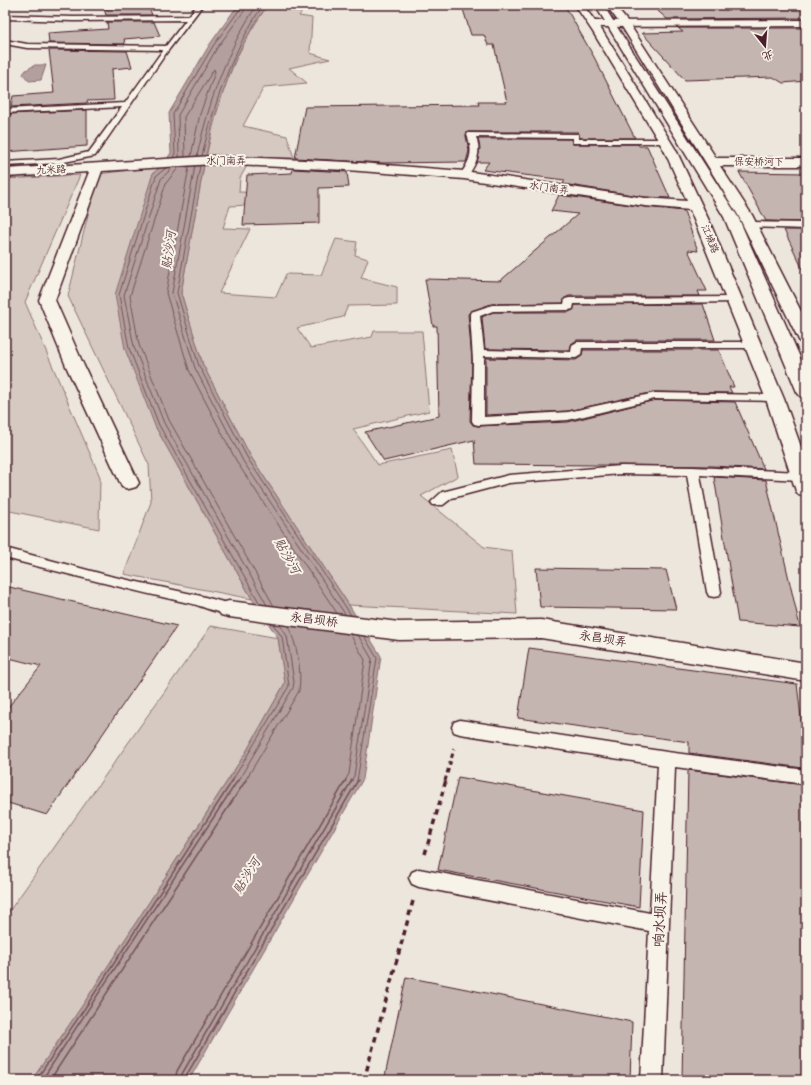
<svg xmlns="http://www.w3.org/2000/svg" width="811" height="1085" viewBox="0 0 811 1085" font-family="Pangolin,'LXGW WenKai TC',sans-serif">
	<style>
		.green { fill: #d5c9c2; stroke: #907476 }
		.water { fill: #b39f9d; stroke: #896c6f }
		.lines { fill: none; stroke-linecap: round; stroke-linejoin: round }
		.shore-far1 { stroke: #745259; stroke-width: 1 }
		.shore { stroke: #745259; stroke-width: 1.5 }
		.building { fill: #c4b5b0; stroke: #4a1f2b }
		.service-casing { stroke: #4a1f2b; stroke-width: 3 }
		.minor-casing { stroke: #4a1f2b; stroke-width: 3 }
		.tertiary-casing { stroke: #4a1f2b; stroke-width: 3 }
		.primary-casing { stroke: #4a1f2b; stroke-width: 3 }
		.path-far1 { stroke: #4a1f2b; stroke-width: 3; stroke-dasharray: 4.5 3.5; stroke-linecap: butt }
		.path { stroke: #4a1f2b; stroke-width: 3.5; stroke-dasharray: 5.5 4.5; stroke-linecap: butt }
		.service { fill: #f7f3e8; fill-rule: evenodd }
		.minor { fill: #f7f3e8; fill-rule: evenodd }
		.tertiary { fill: #f7f3e8; fill-rule: evenodd }
		.primary { fill: #f7f3e8; fill-rule: evenodd }
		.labels { text-anchor: middle; dominant-baseline: central; stroke-width: 4; stroke-linejoin: round; paint-order: stroke }
		.far-street-label { font-size: 10px; fill: #4a1f2b; stroke: #f7f3e8 }
		.street-label { font-size: 12px; fill: #4a1f2b; stroke: #f7f3e8 }
		.water-label { font-size: 13px; font-style: italic; fill: #6f4c53; stroke: #f7f3e8 }
		.near-street-label { font-size: 14px; fill: #4a1f2b; stroke: #f7f3e8 }
	</style>
	<rect width="100%" height="100%" fill="#ece6dd"/>
	<filter id="ink" filterUnits="userSpaceOnUse"><feTurbulence type="fractalNoise" baseFrequency=".025" numOctaves="2"/><feDisplacementMap in="SourceGraphic" scale="8" xChannelSelector="R" yChannelSelector="G"/><feConvolveMatrix kernelMatrix="1 2 1 2 8 2 1 2 1" color-interpolation-filters="sRGB"/></filter>
	<g filter="url(#ink)">
		<g class="green">
			<path d="M268 5H297V7H305L299 16 312 18 310 53 330 59 289 68 307 83 264 87 243 126 287 136 294 158H206C218 100 233 53 268 5Z"/>
			<path d="M204 165 247 166 240 178 239 192 268 193 266 204 230 206 223 228 250 229 219 293 276 297 286 274 321 275 336 239 357 242 355 255 368 259 361 278 397 287V305L348 306 343 317 297 328 311 348 372 337 374 331H422L429 411 353 429 378 465 452 450 458 476 421 496 484 547 512 551 517 614 349 605 251 457 203 365 181 293Z"/>
			<path d="M162 166 155 426 252 599 124 574 151 502 149 465 68 296 98 174Z"/>
			<path d="M80 175 25 302 100 477 99 529 5 510V179Z"/>
			<path d="M211 626 278 638 285 683 246 752 84 1003 32 1080H5V917Z"/>
		</g>
		<g class="water">
			<path d="M238 5H268L255 23 235 59 214 118 204 165 181 293 203 365 251 457 349 605 381 656 363 779 189 1080H32L84 1003 246 752 285 683 278 638 252 599 155 426 125 349 115 295 153 173 162 166 171 153 169 113 210 44Z"/>
			<path d="M35 65H46L41 80 29 81 23 74 26 70Z"/>
		</g>
		<g class="lines">
			<g class="shore-far1">
				<path d="M197 156C209 102 226 51 257 5"/>
				<path d="M202 156C214 102 232 52 263 5"/>
				<path d="M179 157 178 115 217 48 244 11 246 5"/>
				<path d="M185 157 184 117 214 69 215 72 200 114 191 156"/>
				<path d="M173 158 175 153 173 114 213 46 240 9V5"/>
				<path d="M195 166 172 293 195 368 243 461 345 614"/>
				<path d="M200 166 177 293 199 366 248 459 351 615"/>
				<path d="M179 167 166 183 130 296 139 345 169 420 274 606"/>
				<path d="M189 167 166 293 189 370 238 464 337 613"/>
				<path d="M166 168 156 176 119 295 129 348 159 425 260 604"/>
				<path d="M172 168 161 179 124 295 134 347 164 423 267 605"/>
				<path d="M232 781 289 686 282 637 273 624"/>
				<path d="M238 781 293 688 294 682 287 636 280 625"/>
				<path d="M245 781 299 691C302 670 297 644 288 626"/>
				<path d="M345 781 349 774 365 660 350 634"/>
				<path d="M351 781 354 776 372 659 358 635"/>
				<path d="M357 781 377 658 364 636"/>
			</g>
			<g class="shore">
				<path d="M36 1080 87 1005 233 780"/>
				<path d="M42 1080 238 780"/>
				<path d="M50 1080 246 780"/>
				<path d="M175 1080 177 1071 346 780"/>
				<path d="M181 1080 182 1074 352 780"/>
				<path d="M186 1080V1076L358 780"/>
			</g>
		</g>
		<g class="building">
			<path d="M125 5H148L152 15H106L104 9 126 7Z"/>
			<path d="M651 5H806V18L667 19Z"/>
			<path d="M462 6H565L594 57 635 138H580L578 132H468L466 136 469 151 466 162 383 163 295 158 305 107 479 105 478 102H507L494 45H488L484 35H471Z"/>
			<path d="M107 22H154L160 36 124 39 125 44 49 43 48 33 108 29Z"/>
			<path d="M678 28H806V81L783 83 773 77 685 80 642 33 683 32Z"/>
			<path d="M49 50 127 51 132 67 112 69 114 100 87 101V103L11 107 13 96 54 93Z"/>
			<path d="M87 110V146L5 152 10 114Z"/>
			<path d="M478 139H571L573 144H638L639 146H647L670 198 645 197 563 184 565 180 483 170 489 162H477L480 148Z"/>
			<path d="M293 169 347 172 349 187 319 188V223L243 225 247 175 292 173Z"/>
			<path d="M739 172 806 173V222L766 221Z"/>
			<path d="M559 195 645 207 684 211 698 251 688 250 707 291H698L700 296H569L565 298 563 303 492 304 471 311 468 314 472 360 470 421 473 425 478 426 568 422 655 400 735 402 764 469 712 466 476 464 474 440 384 461 365 432 439 416 437 326H433L425 279 500 281 578 214 551 211Z"/>
			<path d="M784 230H806V276Z"/>
			<path d="M703 304 715 340H577L571 344 570 350 485 349 482 317 493 312H569L573 310 575 305Z"/>
			<path d="M583 350H719L734 387H729L732 393 655 392 568 411 486 415V358L576 360 582 356Z"/>
			<path d="M714 477 766 480 800 627 738 622Z"/>
			<path d="M536 568 666 570 676 609 540 607Z"/>
			<path d="M5 586 177 626 47 815 5 802V711L41 666 5 657Z"/>
			<path d="M529 648 797 684 806 759H802L803 768 689 753V742L518 718Z"/>
			<path d="M688 770 804 785 806 809V1080H682Z"/>
			<path d="M458 777 644 810 639 907 438 870Z"/>
			<path d="M406 977 632 1022 630 1080H405L385 1076Z"/>
		</g>
		<g class="lines">
			<g class="service-casing">
				<g id="service">
					<path d="M197 5H203L167 52 95 156 59 163 5 166V162L59 159 89 152 122 107 5 113V109L125 103 163 50 27 48 5 44V40L27 44 166 46 186 20 73 21 5 19V15L73 17 189 16Z"/>
					<path d="M468 133 575 134H578L579 139H665L669 141 665 143H573L572 138 476 137C482 153 476 164 467 177H464L460 175C470 161 474 152 467 135Z"/>
					<path d="M750 222 806 223V229L747 227 746 225Z"/>
					<path d="M735 297 740 300 739 302 574 304 573 309 569 310 493 311 480 316 484 350 571 352 572 345 577 342H753L758 345 753 348H582L581 355 576 358 484 356V417L568 412 655 393 775 395 779 397 781 399 779 401 655 399 568 420 478 425 474 424 472 421 473 360 470 314 471 312 492 305 564 304 565 299 569 298Z"/>
					<path d="M621 466 693 467 801 472 806 473V478L801 480 700 475 721 592 719 596 714 597 709 596 707 592 687 475 621 474 509 483 452 498 443 505H433L431 502 442 492 509 475Z"/>
					<path d="M5 548 110 576 201 596 234 605 237 609 234 613C222 616 205 607 193 604 130 590 67 574 5 558Z"/>
					<path d="M460 720 667 752 806 770V784L675 767 663 1080H641L649 931 419 887 412 884 409 878 412 872 419 869 650 913 658 765 460 734 454 732 452 727 454 722Z"/>
				</g>
			</g>
			<g class="minor-casing">
				<g id="minor">
					<path d="M575 5H583L603 32 676 150 711 225 784 399 806 461V497L799 495 796 491 766 399 690 210 645 206 464 179 347 170 213 164 102 171 55 300 84 366 139 483 136 487 129 489 122 487 66 366 39 300 89 172 5 177V169L213 156 347 162 464 171 645 198 687 201 664 150 593 32Z"/>
					<path d="M606 5H614L628 22 716 158H806V166H720L752 215 806 321V343L800 342 798 338 738 215 621 25Z"/>
					<path d="M229 601 399 622 541 620 806 663V681L541 638 399 640 229 617 221 615 217 609 221 603Z"/>
				</g>
			</g>
			<g class="tertiary-casing">
				<path id="tertiary" d="M806 20V26L593 27 589 24 593 21Z"/>
			</g>
			<g class="primary-casing">
				<path id="primary" d="M595 5H603L738 217 806 371V397L800 396 797 392 724 217Z"/>
			</g>
			<path class="path-far1" d="M445 781 454 749"/>
			<g class="path">
				<path d="M425 854 446 780"/>
				<path d="M364 1080 413 901"/>
			</g>
			<use href="#service" class="service"/>
			<use href="#minor" class="minor"/>
			<use href="#tertiary" class="tertiary"/>
			<use href="#primary" class="primary"/>
		</g>
	</g>
	<g class="labels">
		<g class="far-street-label">
			<text x="226" y="161">水门南弄</text>
			<text x="759" y="162">保安桥河下</text>
			<text transform="translate(51 170) rotate(-3)">九米路</text>
			<text transform="translate(549 188) rotate(8)">水门南弄</text>
			<text transform="translate(710 239) rotate(68)">江城路</text>
		</g>
		<g class="street-label">
			<text transform="translate(314 620) rotate(7)">永昌坝桥</text>
			<text transform="translate(603 639) rotate(9)">永昌坝弄</text>
		</g>
		<g class="water-label">
			<text transform="translate(169 250) rotate(-83)">贴沙河</text>
			<text transform="translate(287 556) rotate(61)">贴沙河</text>
			<text transform="translate(247 876) rotate(-58)">贴沙河</text>
		</g>
		<g class="near-street-label">
			<text transform="translate(660 919) rotate(-87)">响水坝弄</text>
		</g>
	</g>
	<rect width="811" height="1085" fill="none" stroke="#f7f3e8" stroke-width="20"/>
	<rect x="10" y="10" width="791" height="1065" fill="none" stroke="#4a1f2b" stroke-width="1.5" filter="url(#ink)"/>
	<g transform="translate(765 46) rotate(163)" stroke="#f7f3e8" stroke-width="3" paint-order="stroke">
	<path d="M0-3L7 15L0 10L-7 15Z" fill="#4a1f2b"/>
	<text y="-6" font-size="11" font-weight="bold" text-anchor="middle" fill="#4a1f2b">北</text>
	</g>
</svg>
